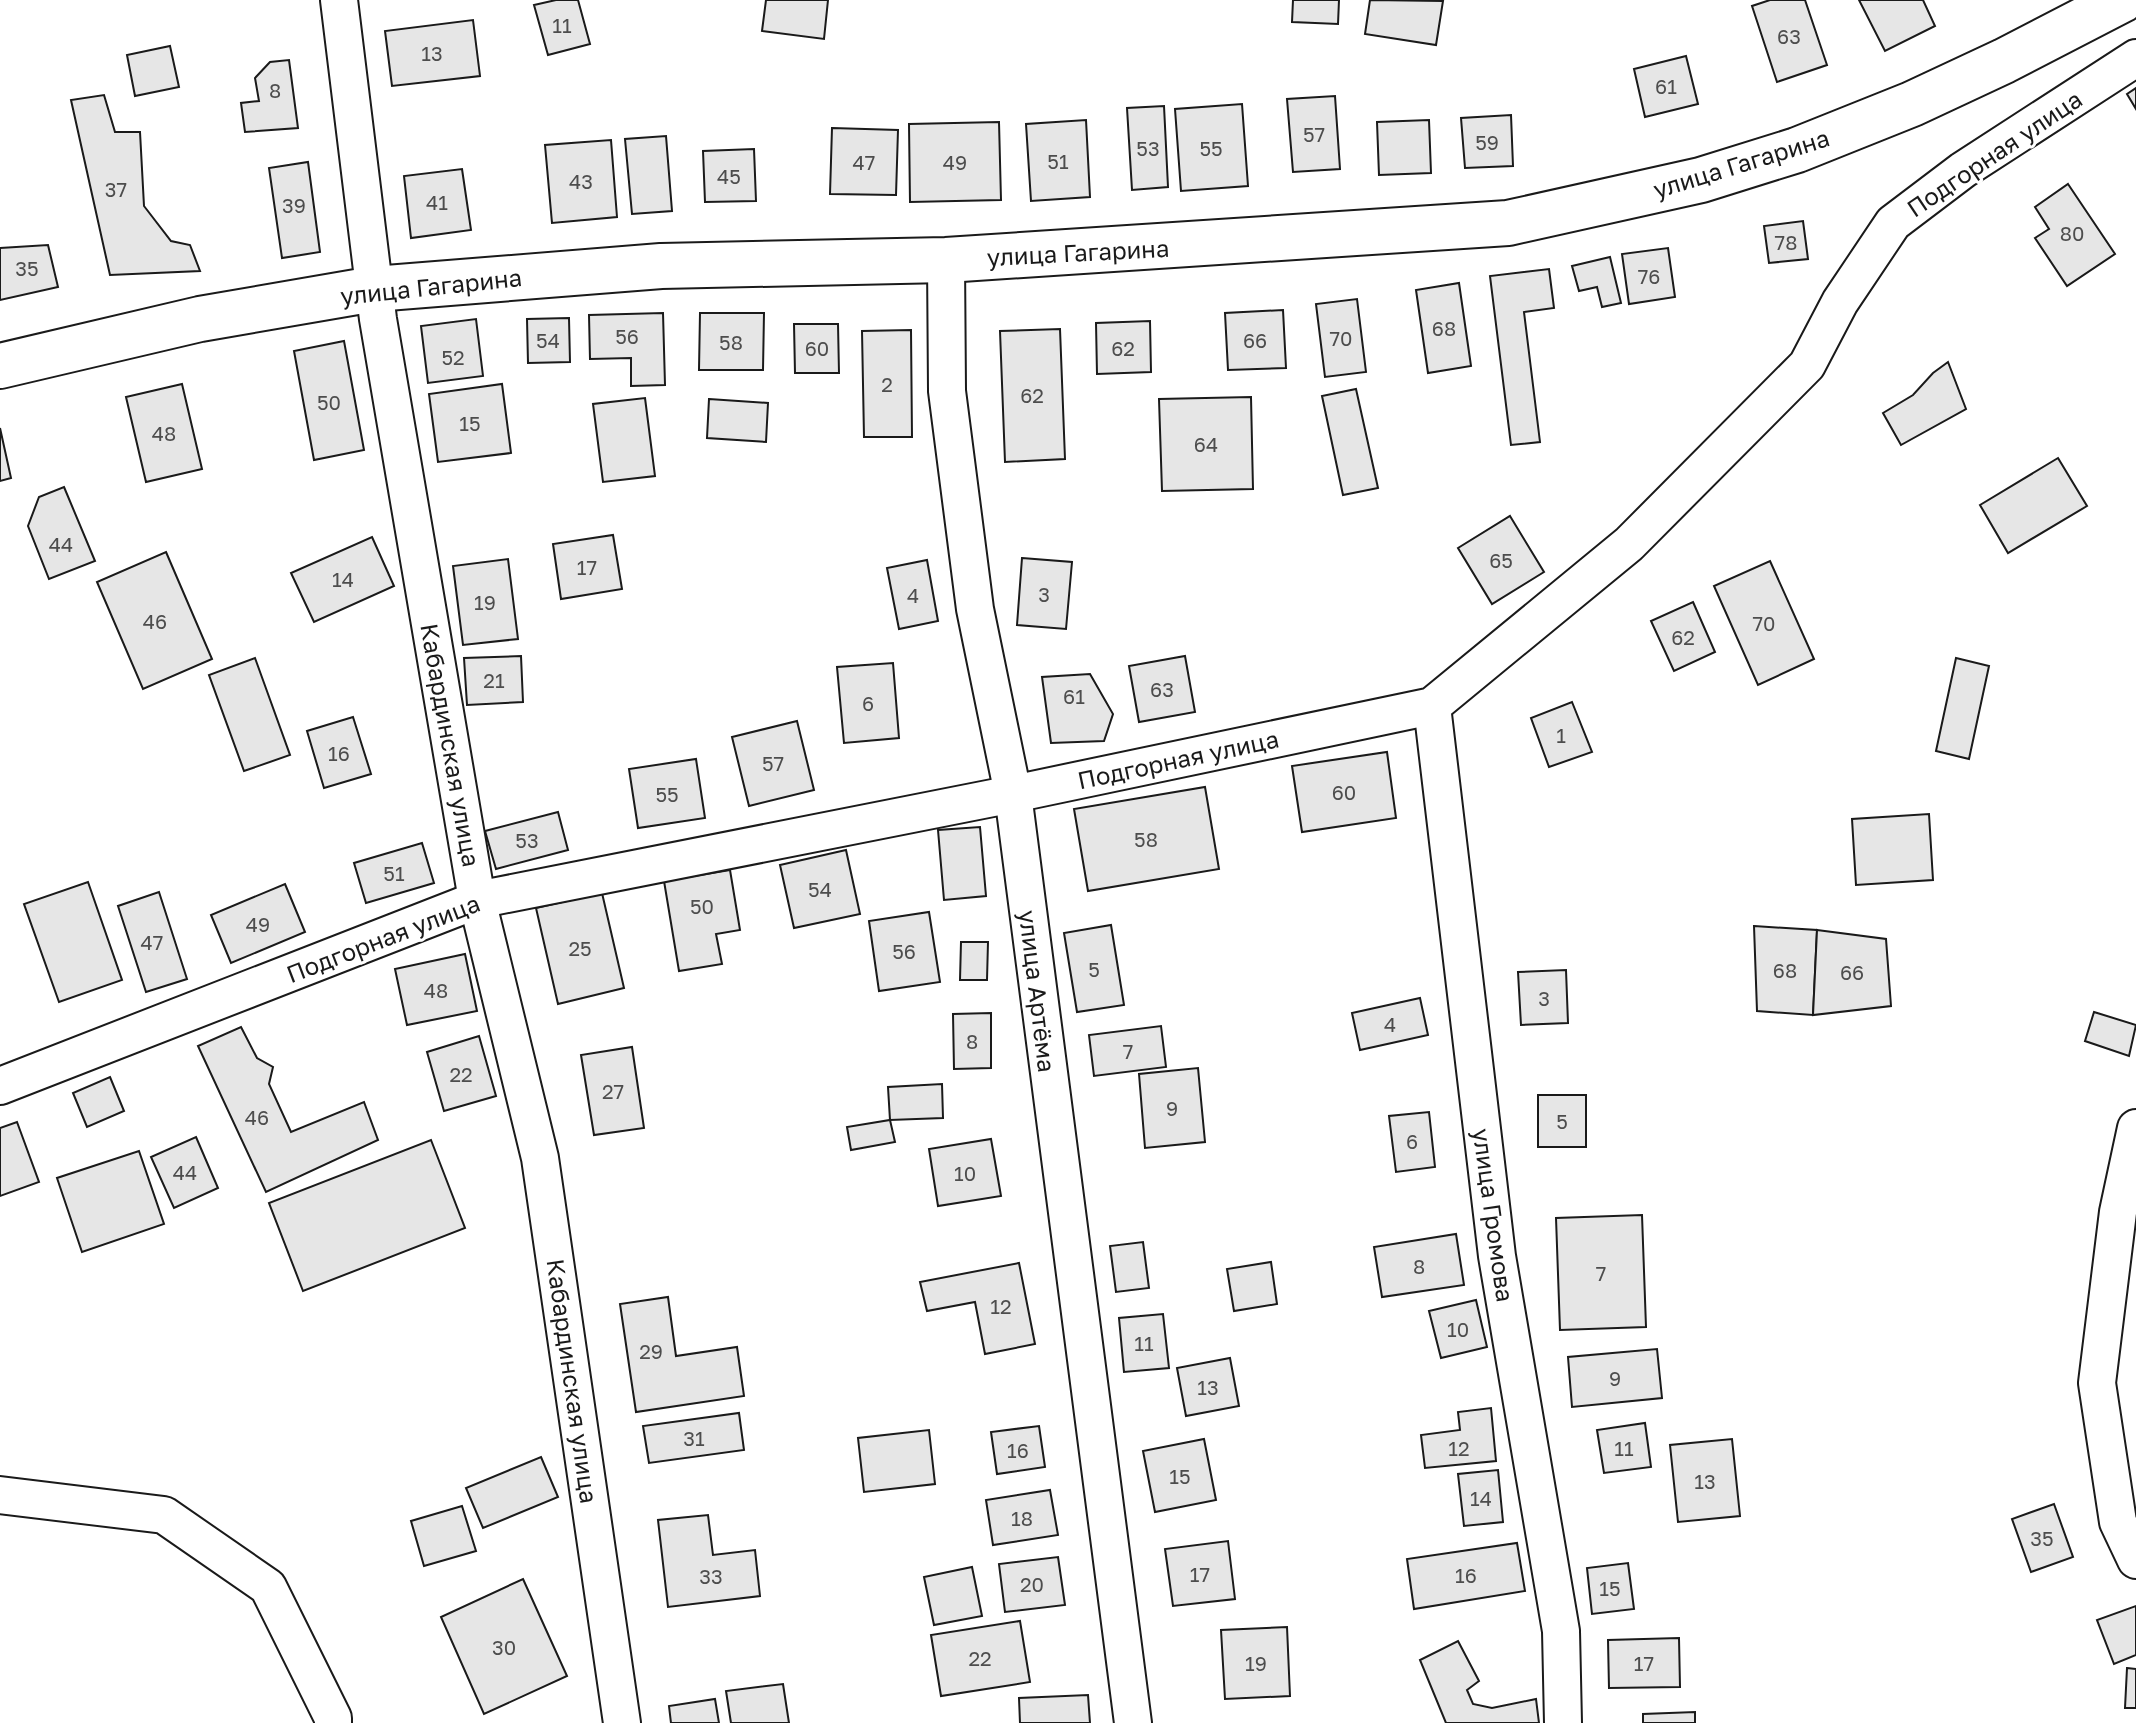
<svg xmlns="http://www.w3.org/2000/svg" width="2136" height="1723" viewBox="0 0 2136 1723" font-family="'Golos Text',sans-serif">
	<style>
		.building { fill: #e6e6e6; stroke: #1a1a1a; stroke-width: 2 }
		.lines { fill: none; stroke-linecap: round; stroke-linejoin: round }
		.minor-casing { stroke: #1a1a1a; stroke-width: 40 }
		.tertiary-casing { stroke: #1a1a1a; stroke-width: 48 }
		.minor { stroke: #fff; stroke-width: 36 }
		.tertiary { stroke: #fff; stroke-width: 44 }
		.labels { text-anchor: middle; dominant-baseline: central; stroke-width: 6; stroke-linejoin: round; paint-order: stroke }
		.number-label { font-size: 20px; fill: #4d4d4d }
		.street-label { font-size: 24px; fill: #1a1a1a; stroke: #fff }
	</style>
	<rect width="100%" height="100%" fill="#fff"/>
	<g class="building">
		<path d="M556 0H578L590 44 548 55 534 5Z"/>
		<path d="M766 0H828L824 39 762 31Z"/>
		<path d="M1293 0H1339L1338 24 1292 22Z"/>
		<path d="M1370 0 1443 1 1436 45 1365 34Z"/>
		<path d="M1770 0H1805L1827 65 1777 82 1752 6Z"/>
		<path d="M1859 0H1923L1935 26 1885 51Z"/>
		<path d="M473 20 480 76 392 86 385 31Z"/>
		<path d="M170 46 179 87 135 96 127 55Z"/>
		<path d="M1686 56 1698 104 1645 117 1634 69Z"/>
		<path d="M289 60 298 128 245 132 241 103 259 101 255 78 270 62Z"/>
		<path d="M2136 88V109L2127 94Z"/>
		<path d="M104 95 115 132H140L144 206 171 241 190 245 200 271 110 275 71 100Z"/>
		<path d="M1335 96 1340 169 1293 172 1287 99Z"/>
		<path d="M1242 104 1248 186 1181 191 1175 109Z"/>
		<path d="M1164 106 1168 187 1132 190 1127 108Z"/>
		<path d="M1511 115 1513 166 1465 168 1461 118Z"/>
		<path d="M1086 120 1090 197 1031 201 1026 124Z"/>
		<path d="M1429 120 1431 173 1379 175 1377 122Z"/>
		<path d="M999 122 1001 200 910 202 909 124Z"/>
		<path d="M832 128 898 130 896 195 830 194Z"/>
		<path d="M666 136 672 211 632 214 625 139Z"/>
		<path d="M611 140 617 217 552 223 545 145Z"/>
		<path d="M754 149 756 201 705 202 703 151Z"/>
		<path d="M308 162 320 252 282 258 269 168Z"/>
		<path d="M462 169 471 230 411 238 404 176Z"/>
		<path d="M2068 184 2115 254 2067 286 2035 238 2049 229 2035 207Z"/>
		<path d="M1803 221 1808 259 1769 263 1764 226Z"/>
		<path d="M48 245 58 287 0 300V248Z"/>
		<path d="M1668 248 1675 297 1629 304 1622 254Z"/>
		<path d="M1610 257 1621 303 1602 307 1597 287 1579 291 1572 266Z"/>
		<path d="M1549 269 1554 308 1524 312 1540 442 1511 445 1490 276Z"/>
		<path d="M1459 283 1471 366 1428 373 1416 290Z"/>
		<path d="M1357 299 1366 372 1325 377 1316 304Z"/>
		<path d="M1283 310 1286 368 1228 370 1225 313Z"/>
		<path d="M663 313 665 385 631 386V358L590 359 589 315Z"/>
		<path d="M700 313H764L763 370H699Z"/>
		<path d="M569 318 570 362 528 363 527 319Z"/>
		<path d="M476 319 483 376 428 383 421 326Z"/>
		<path d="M1150 321 1151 372 1097 374 1096 323Z"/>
		<path d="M794 324H838L839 373H795Z"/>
		<path d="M1060 329 1065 459 1005 462 1000 331Z"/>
		<path d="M911 330 912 437H864L862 331Z"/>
		<path d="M344 341 364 450 314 460 294 351Z"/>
		<path d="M1948 362 1966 409 1901 445 1883 413 1913 395 1933 373Z"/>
		<path d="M182 384 202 469 146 482 126 397Z"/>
		<path d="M502 384 511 453 438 462 429 394Z"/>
		<path d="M1356 389 1378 488 1343 495 1322 396Z"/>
		<path d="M1251 397 1253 489 1162 491 1159 399Z"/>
		<path d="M645 398 655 476 603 482 593 404Z"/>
		<path d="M709 399 768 403 766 442 707 438Z"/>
		<path d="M0 428 11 478 0 481Z"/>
		<path d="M2058 458 2087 506 2008 553 1980 505Z"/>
		<path d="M64 487 95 561 49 579 28 526 39 497Z"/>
		<path d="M1510 516 1544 572 1492 604 1458 548Z"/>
		<path d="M613 535 622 589 561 599 553 544Z"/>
		<path d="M372 537 394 586 314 622 291 573Z"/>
		<path d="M166 552 212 659 143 689 97 582Z"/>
		<path d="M1022 558 1072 562 1066 629 1017 625Z"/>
		<path d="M508 559 518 639 463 645 453 566Z"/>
		<path d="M927 560 938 621 899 629 887 568Z"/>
		<path d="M1770 561 1814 659 1758 685 1714 586Z"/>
		<path d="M1693 602 1715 652 1674 671 1651 621Z"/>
		<path d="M521 656 523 702 467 705 464 658Z"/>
		<path d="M1185 656 1195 712 1139 722 1129 666Z"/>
		<path d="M255 658 290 755 244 771 209 675Z"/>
		<path d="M1956 658 1989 666 1969 759 1936 751Z"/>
		<path d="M893 663 899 738 844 743 837 667Z"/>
		<path d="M1090 674 1113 714 1104 741 1051 743 1042 677Z"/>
		<path d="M1572 702 1592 752 1549 767 1531 718Z"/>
		<path d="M353 717 371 774 324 788 307 731Z"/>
		<path d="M797 721 814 790 749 806 732 737Z"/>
		<path d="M1387 752 1396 818 1302 832 1292 766Z"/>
		<path d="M696 759 705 818 638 828 629 769Z"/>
		<path d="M1205 787 1219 869 1088 891 1074 809Z"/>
		<path d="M558 812 568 850 496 869 485 831Z"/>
		<path d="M1929 814 1933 880 1856 885 1852 819Z"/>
		<path d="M980 827 986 896 944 900 938 830Z"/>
		<path d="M422 843 434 883 366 903 354 863Z"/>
		<path d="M846 850 860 914 794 928 780 865Z"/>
		<path d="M730 870 740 930 716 934 722 964 679 971 664 881Z"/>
		<path d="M88 882 122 980 59 1002 24 904Z"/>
		<path d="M285 884 305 932 231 963 211 915Z"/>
		<path d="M159 892 187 979 146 992 118 906Z"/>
		<path d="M602 893 624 988 558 1004 536 908Z"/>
		<path d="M929 912 940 982 879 991 869 921Z"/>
		<path d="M1111 925 1124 1005 1077 1012 1064 933Z"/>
		<path d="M1754 926 1817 930 1813 1015 1757 1011Z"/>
		<path d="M1817 930 1886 939 1891 1006 1813 1015Z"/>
		<path d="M961 942H988L987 980H960Z"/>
		<path d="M465 954 477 1011 407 1025 395 969Z"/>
		<path d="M1566 970 1568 1023 1521 1025 1518 972Z"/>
		<path d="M1420 998 1428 1035 1360 1050 1352 1013Z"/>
		<path d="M2094 1012 2136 1025 2129 1056 2085 1041Z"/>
		<path d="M991 1013V1068L954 1069 953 1014Z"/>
		<path d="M1161 1026 1166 1067 1094 1076 1089 1035Z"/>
		<path d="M241 1027 257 1058 273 1067 269 1084 291 1132 364 1102 378 1140 266 1192 198 1046Z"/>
		<path d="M479 1036 496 1096 444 1111 427 1052Z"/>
		<path d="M632 1047 644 1128 594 1135 581 1055Z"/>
		<path d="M1198 1068 1205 1142 1145 1148 1139 1074Z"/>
		<path d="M110 1077 124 1111 87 1127 73 1093Z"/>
		<path d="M942 1084 943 1118 890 1120 888 1087Z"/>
		<rect x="1538" y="1095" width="48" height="52"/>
		<path d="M1429 1112 1435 1167 1396 1172 1389 1116Z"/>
		<path d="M890 1120 895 1142 851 1150 847 1127Z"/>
		<path d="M17 1122 39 1182 0 1196V1128Z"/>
		<path d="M196 1137 218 1188 174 1208 151 1157Z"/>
		<path d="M991 1139 1001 1196 938 1206 929 1149Z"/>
		<path d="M431 1140 465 1228 303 1291 269 1203Z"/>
		<path d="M139 1151 164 1224 82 1252 57 1178Z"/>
		<path d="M1642 1215 1646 1327 1560 1330 1556 1218Z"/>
		<path d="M1456 1234 1464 1285 1382 1297 1374 1247Z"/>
		<path d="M1143 1242 1149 1288 1116 1292 1110 1246Z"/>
		<path d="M1271 1262 1277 1304 1234 1311 1227 1269Z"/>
		<path d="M1019 1263 1035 1344 985 1354 975 1302 927 1311 920 1282Z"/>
		<path d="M668 1297 676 1356 737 1347 744 1396 636 1412 620 1304Z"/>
		<path d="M1476 1300 1487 1347 1441 1358 1429 1311Z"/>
		<path d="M1163 1314 1169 1368 1124 1372 1119 1318Z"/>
		<path d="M1657 1349 1662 1398 1572 1407 1568 1357Z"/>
		<path d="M1230 1358 1239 1406 1186 1416 1177 1368Z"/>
		<path d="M1491 1408 1496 1461 1425 1468 1421 1435 1460 1430 1458 1412Z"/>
		<path d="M739 1413 744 1450 649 1463 643 1426Z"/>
		<path d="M1645 1423 1651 1467 1604 1473 1597 1430Z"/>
		<path d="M1039 1426 1045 1467 997 1474 991 1432Z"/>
		<path d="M929 1430 935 1484 864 1492 858 1438Z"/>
		<path d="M1204 1439 1216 1500 1155 1512 1143 1451Z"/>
		<path d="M1732 1439 1740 1516 1678 1522 1670 1445Z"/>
		<path d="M541 1457 558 1497 483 1528 466 1488Z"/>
		<path d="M1498 1470 1503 1522 1464 1526 1458 1474Z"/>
		<path d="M1050 1490 1058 1535 993 1545 986 1500Z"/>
		<path d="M2054 1504 2073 1557 2031 1572 2012 1519Z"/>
		<path d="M462 1506 476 1551 424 1566 411 1521Z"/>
		<path d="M708 1515 713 1555 755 1550 760 1596 668 1607 658 1520Z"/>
		<path d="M1228 1541 1235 1599 1173 1606 1165 1549Z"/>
		<path d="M1517 1543 1525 1591 1414 1609 1407 1559Z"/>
		<path d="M1058 1557 1065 1605 1005 1612 999 1564Z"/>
		<path d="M1628 1563 1634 1609 1592 1614 1587 1568Z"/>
		<path d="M972 1567 982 1616 934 1625 924 1577Z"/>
		<path d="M523 1579 567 1676 484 1714 441 1617Z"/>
		<path d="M2136 1606V1655L2114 1664 2097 1620Z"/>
		<path d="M1020 1621 1030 1682 941 1696 931 1635Z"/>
		<path d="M1287 1627 1290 1696 1225 1699 1221 1630Z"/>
		<path d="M1679 1638 1680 1687 1609 1688 1608 1640Z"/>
		<path d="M1458 1641 1479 1681 1467 1690 1473 1704 1492 1708 1536 1699 1539 1723H1446L1420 1660Z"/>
		<path d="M2127 1668 2136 1669V1708H2125Z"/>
		<path d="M783 1684 789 1723H731L726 1691Z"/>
		<path d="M1088 1695 1090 1723H1020L1019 1698Z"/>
		<path d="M715 1699 719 1723H671L669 1706Z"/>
		<path d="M1695 1712V1723H1643V1714Z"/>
	</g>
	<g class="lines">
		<g class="minor-casing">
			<g id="minor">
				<path d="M339 0 378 319 477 900 540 1158 622 1723"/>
				<path d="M946 260 947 391 975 609 1013 794 1133 1723"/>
				<path d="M1432 706 1497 1256 1561 1631 1563 1723"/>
				<path d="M0 1086 477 900 1013 794 1432 706 1629 544 1807 365 1840 302 1893 223 1963 170 2136 58"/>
				<path d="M2136 1128 2118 1212 2097 1383 2118 1522 2136 1560"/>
				<path d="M0 1495 164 1515 268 1587 333 1718V1723"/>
			</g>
		</g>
		<g class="tertiary-casing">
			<path id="tertiary" d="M0 366 200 319 374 289 661 266 946 260 1508 223 1701 180 1797 150 1912 104 2004 61 2122 0"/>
		</g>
		<use href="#minor" class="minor"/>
		<use href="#tertiary" class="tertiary"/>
	</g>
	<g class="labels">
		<g class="number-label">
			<text x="562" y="25">11</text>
			<text x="1789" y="36">63</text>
			<text x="432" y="53">13</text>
			<text x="1666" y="86">61</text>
			<text x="275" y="90">8</text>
			<text x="1314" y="134">57</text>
			<text x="1487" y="142">59</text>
			<text x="1148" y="148">53</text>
			<text x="1211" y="148">55</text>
			<text x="1058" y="161">51</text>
			<text x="864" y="162">47</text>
			<text x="955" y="162">49</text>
			<text x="729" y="176">45</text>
			<text x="581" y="181">43</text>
			<text x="116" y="189">37</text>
			<text x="437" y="202">41</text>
			<text x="294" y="205">39</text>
			<text x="2072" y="233">80</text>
			<text x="1786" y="242">78</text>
			<text x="27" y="268">35</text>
			<text x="1649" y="276">76</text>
			<text x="1444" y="328">68</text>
			<text x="627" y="336">56</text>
			<text x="1341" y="338">70</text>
			<text x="548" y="340">54</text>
			<text x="1255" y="340">66</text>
			<text x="731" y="342">58</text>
			<text x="817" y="348">60</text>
			<text x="1123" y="348">62</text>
			<text x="453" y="357">52</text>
			<text x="887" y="384">2</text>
			<text x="1032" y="395">62</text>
			<text x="329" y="402">50</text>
			<text x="470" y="423">15</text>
			<text x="164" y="433">48</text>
			<text x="1206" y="444">64</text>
			<text x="61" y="544">44</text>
			<text x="1501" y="560">65</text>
			<text x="587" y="567">17</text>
			<text x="343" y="579">14</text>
			<text x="1044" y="594">3</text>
			<text x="913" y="595">4</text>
			<text x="485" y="602">19</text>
			<text x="155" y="621">46</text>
			<text x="1764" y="623">70</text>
			<text x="1683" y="637">62</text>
			<text x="494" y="680">21</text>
			<text x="1162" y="689">63</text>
			<text x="1074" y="696">61</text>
			<text x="868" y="703">6</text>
			<text x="1561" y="735">1</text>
			<text x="339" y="753">16</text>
			<text x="773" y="763">57</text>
			<text x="1344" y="792">60</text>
			<text x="667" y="794">55</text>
			<text x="1146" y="839">58</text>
			<text x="527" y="840">53</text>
			<text x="394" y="873">51</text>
			<text x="820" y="889">54</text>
			<text x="702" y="906">50</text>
			<text x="258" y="924">49</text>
			<text x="152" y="942">47</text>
			<text x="580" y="948">25</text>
			<text x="904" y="951">56</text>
			<text x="1094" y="969">5</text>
			<text x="1785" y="970">68</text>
			<text x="1852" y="972">66</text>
			<text x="436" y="990">48</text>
			<text x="1544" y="998">3</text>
			<text x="1390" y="1024">4</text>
			<text x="972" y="1041">8</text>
			<text x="1128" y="1051">7</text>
			<text x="461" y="1074">22</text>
			<text x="613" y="1091">27</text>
			<text x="1172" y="1108">9</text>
			<text x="257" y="1117">46</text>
			<text x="1562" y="1121">5</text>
			<text x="1412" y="1141">6</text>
			<text x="185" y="1172">44</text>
			<text x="965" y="1173">10</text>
			<text x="1419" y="1266">8</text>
			<text x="1601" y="1273">7</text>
			<text x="1001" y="1306">12</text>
			<text x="1458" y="1329">10</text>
			<text x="1144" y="1343">11</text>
			<text x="651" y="1351">29</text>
			<text x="1615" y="1378">9</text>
			<text x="1208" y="1387">13</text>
			<text x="694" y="1438">31</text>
			<text x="1459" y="1448">12</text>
			<text x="1624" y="1448">11</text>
			<text x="1018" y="1450">16</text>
			<text x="1180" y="1476">15</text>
			<text x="1705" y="1481">13</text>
			<text x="1481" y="1498">14</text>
			<text x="1022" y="1518">18</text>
			<text x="2042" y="1538">35</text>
			<text x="1200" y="1574">17</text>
			<text x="1466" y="1575">16</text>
			<text x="711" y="1576">33</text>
			<text x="1032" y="1584">20</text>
			<text x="1610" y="1588">15</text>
			<text x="504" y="1647">30</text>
			<text x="980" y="1658">22</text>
			<text x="1256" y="1663">19</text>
			<text x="1644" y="1663">17</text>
		</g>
		<g class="street-label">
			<text transform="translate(1994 153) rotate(-34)">Подгорная улица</text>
			<text transform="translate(1741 163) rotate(-17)">улица Гагарина</text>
			<text transform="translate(1078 252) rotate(-3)">улица Гагарина</text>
			<text transform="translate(431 286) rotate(-6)">улица Гагарина</text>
			<text transform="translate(451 745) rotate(80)">Кабардинская улица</text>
			<text transform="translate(1178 759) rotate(-12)">Подгорная улица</text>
			<text transform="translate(383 938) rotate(-21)">Подгорная улица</text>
			<text transform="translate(1038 991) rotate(83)">улица Артёма</text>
			<text transform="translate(1494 1215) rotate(82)">улица Громова</text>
			<text transform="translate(573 1381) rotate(82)">Кабардинская улица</text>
		</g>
	</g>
</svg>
